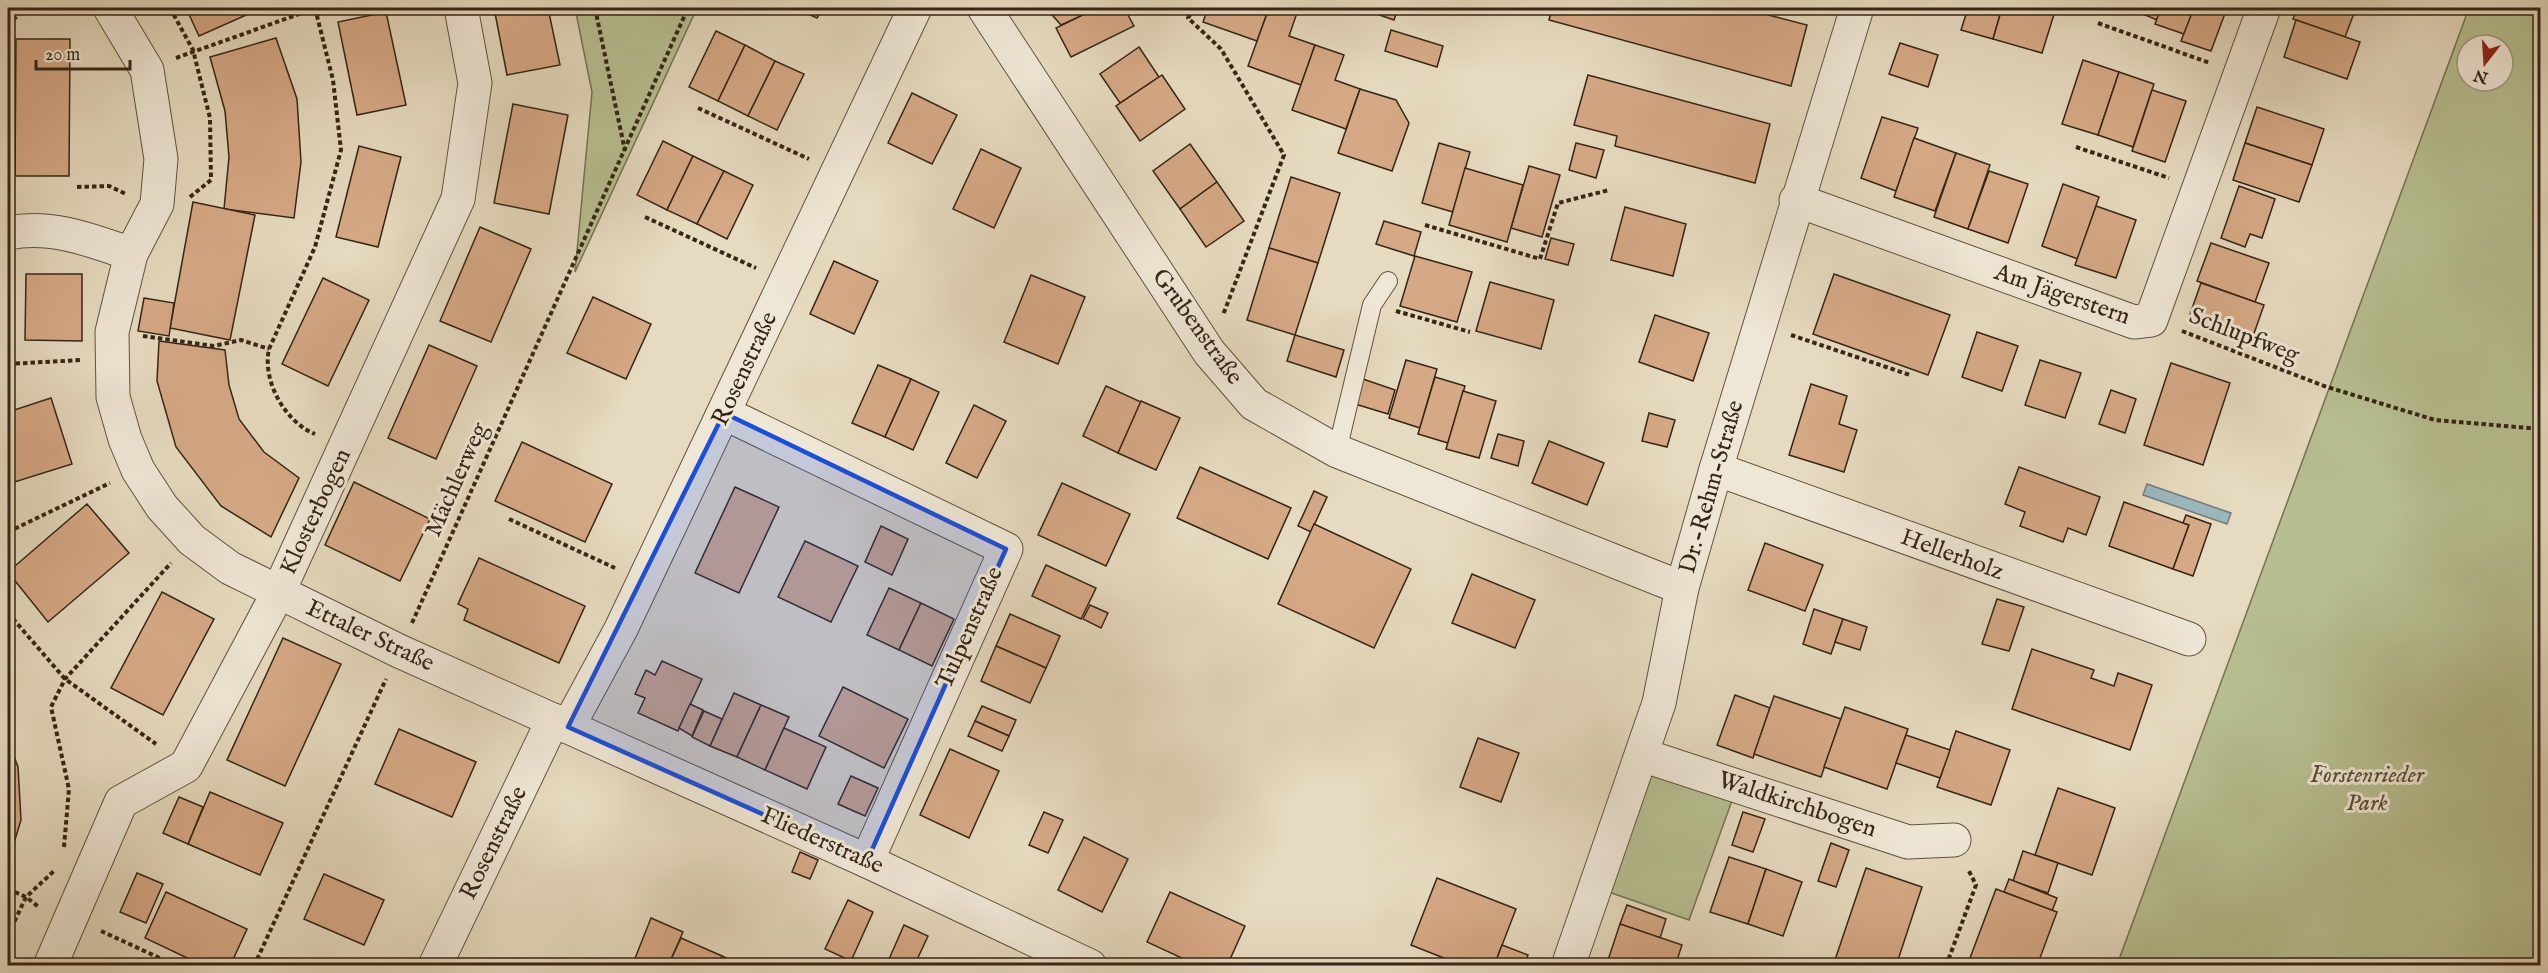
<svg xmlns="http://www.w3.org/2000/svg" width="2548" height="973" viewBox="0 0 2548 973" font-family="'IM FELL English',serif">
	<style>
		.green { fill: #b7bf91; stroke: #767254; stroke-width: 1.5; fill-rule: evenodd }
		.water { fill: #9cb7be; stroke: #737d7b; stroke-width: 1.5 }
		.building { fill: #d6a986; stroke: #362516; stroke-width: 1.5 }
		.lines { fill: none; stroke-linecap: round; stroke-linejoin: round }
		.service-casing { stroke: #625240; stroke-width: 20 }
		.minor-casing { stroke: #625240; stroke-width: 35 }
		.path { stroke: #362516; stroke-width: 4; stroke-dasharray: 4.5 3; stroke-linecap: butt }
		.service { stroke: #efe7d6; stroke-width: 18 }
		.minor { stroke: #efe7d6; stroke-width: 33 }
		.marked { fill: #1d4ed8; fill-opacity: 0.2; stroke: #1d4ed8; stroke-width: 4.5; stroke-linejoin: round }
		.labels { text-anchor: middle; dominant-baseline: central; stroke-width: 6; stroke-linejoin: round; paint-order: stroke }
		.street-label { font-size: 24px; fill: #362516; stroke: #efe7d6 }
		.park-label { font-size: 24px; font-style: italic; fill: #564c35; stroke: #efe7d6 }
	</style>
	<rect width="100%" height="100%" fill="#e6dac0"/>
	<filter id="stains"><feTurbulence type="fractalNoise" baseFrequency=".00333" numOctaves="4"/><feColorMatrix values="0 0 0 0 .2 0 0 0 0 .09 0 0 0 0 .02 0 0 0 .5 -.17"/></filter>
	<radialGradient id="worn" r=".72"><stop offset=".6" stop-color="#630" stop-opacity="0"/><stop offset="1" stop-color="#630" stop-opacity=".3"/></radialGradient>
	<g class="green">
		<path d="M575 8H697L575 272 592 92Z"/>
		<path d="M2469 8H2540V965H2117ZM2467 45H2503V81H2467Z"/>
		<path d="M1648 764 1734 795 1689 920 1603 890Z"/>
	</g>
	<path class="water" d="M2147 484 2231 513 2227 524 2143 495Z"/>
	<g class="building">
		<path d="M186 8H262L199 36Z"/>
		<path d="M494 8H548L560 65 507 75Z"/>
		<path d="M795 8H823L817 18Z"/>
		<path d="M1046 8H1074L1081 16 1061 25Z"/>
		<path d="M1097 8H1124L1134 26 1071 57 1056 28Z"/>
		<path d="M1208 8H1269L1257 41 1203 22Z"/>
		<path d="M1269 8 1298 10 1289 36 1315 45 1301 85 1248 66Z"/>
		<path d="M1359 8H1398L1394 20Z"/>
		<path d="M1552 8H1741L1807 25 1791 86 1549 20Z"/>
		<path d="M1968 8H2002L1993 39 1961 30Z"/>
		<path d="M2002 8H2042L2055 11 2042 53 1993 39Z"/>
		<path d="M2129 8H2161L2157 20Z"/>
		<path d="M2161 8H2194L2184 34 2155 24Z"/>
		<path d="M2194 8H2227L2211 51 2181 41Z"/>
		<path d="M2297 8H2356L2345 37 2293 19Z"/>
		<path d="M386 12 406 105 357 115 338 22Z"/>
		<path d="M2296 20 2360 42 2347 79 2284 57Z"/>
		<path d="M1391 30 1443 46 1437 67 1385 51Z"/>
		<path d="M716 31 745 45 718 101 689 87Z"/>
		<path d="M276 38 297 99 301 162 294 218 224 209 229 157 225 111 210 57Z"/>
		<path d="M16 39H70L69 176H15Z"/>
		<path d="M1900 43 1938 55 1928 87 1889 74Z"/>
		<path d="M745 45 775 61 748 116 718 101Z"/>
		<path d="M1315 45 1344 55 1335 80 1360 89 1346 129 1292 110Z"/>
		<path d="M1139 47 1159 77 1120 103 1100 74Z"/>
		<path d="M2083 60 2119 72 2098 135 2062 124Z"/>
		<path d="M775 61 804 74 777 130 748 116Z"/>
		<path d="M2119 72 2154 84 2133 147 2098 135Z"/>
		<path d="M1162 75 1185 109 1140 141 1116 106Z"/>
		<path d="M1588 75 1770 124 1755 183 1615 146 1617 136 1574 125Z"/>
		<path d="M1360 89 1396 100 1409 123 1392 171 1338 153Z"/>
		<path d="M2152 90 2186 101 2165 162 2132 151Z"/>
		<path d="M912 93 957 115 932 164 888 143Z"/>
		<path d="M513 104 568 115 549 214 494 203Z"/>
		<path d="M2257 107 2324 129 2312 165 2245 143Z"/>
		<path d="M1882 117 1918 128 1896 191 1861 178Z"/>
		<path d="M1914 138 1956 153 1935 211 1894 197Z"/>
		<path d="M663 141 693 156 667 210 637 195Z"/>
		<path d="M1439 143 1470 152 1453 212 1422 203Z"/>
		<path d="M1576 143 1604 150 1596 178 1569 170Z"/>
		<path d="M2245 143 2312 165 2299 202 2233 180Z"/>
		<path d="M1190 144 1217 182 1180 209 1153 171Z"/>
		<path d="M359 146 401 157 378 247 336 237Z"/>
		<path d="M981 149 1021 168 994 228 953 209Z"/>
		<path d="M1956 153 1990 165 1968 229 1934 217Z"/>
		<path d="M693 156 724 171 697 224 667 210Z"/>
		<path d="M1529 166 1560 175 1542 237 1511 228Z"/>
		<path d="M1465 168 1523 185 1507 242 1449 225Z"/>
		<path d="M724 171 753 185 727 239 697 224Z"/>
		<path d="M1989 171 2028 184 2008 243 1968 229Z"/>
		<path d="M1291 177 1340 193 1318 263 1269 248Z"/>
		<path d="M1217 182 1244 221 1206 247 1180 209Z"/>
		<path d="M2063 184 2099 197 2078 259 2042 246Z"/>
		<path d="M2239 186 2275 199 2262 238 2250 234 2245 247 2221 238Z"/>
		<path d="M193 202 255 215 230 340 170 328Z"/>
		<path d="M2096 206 2136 220 2116 278 2075 265Z"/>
		<path d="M1625 207 1686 224 1673 276 1611 260Z"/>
		<path d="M1384 221 1421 232 1414 256 1376 244Z"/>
		<path d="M480 227 531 249 491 342 440 321Z"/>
		<path d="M1551 238 1574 244 1568 265 1545 259Z"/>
		<path d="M2211 243 2269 263 2255 302 2197 281Z"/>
		<path d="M1269 248 1318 263 1295 335 1247 320Z"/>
		<path d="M1415 256 1472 272 1457 322 1400 306Z"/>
		<path d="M834 261 878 281 854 334 810 314Z"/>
		<path d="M26 274H82V341L25 340Z"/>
		<path d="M1834 274 1950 315 1928 375 1813 334Z"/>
		<path d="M1031 275 1085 297 1058 364 1004 342Z"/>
		<path d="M323 278 369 300 328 386 282 364Z"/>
		<path d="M1490 282 1554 300 1541 349 1476 331Z"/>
		<path d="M2201 283 2264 305 2251 342 2188 320Z"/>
		<path d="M593 297 651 324 626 379 567 353Z"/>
		<path d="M144 298 174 303 169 336 138 331Z"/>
		<path d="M1655 315 1709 333 1693 381 1639 362Z"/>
		<path d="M1977 332 2018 346 2002 391 1962 377Z"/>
		<path d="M1295 335 1344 350 1336 377 1287 361Z"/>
		<path d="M159 341 225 350 229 385 239 419 264 452 299 478 271 537 221 506 176 447 157 381Z"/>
		<path d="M429 345 477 366 436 459 388 438Z"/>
		<path d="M1406 360 1437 369 1420 428 1389 418Z"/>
		<path d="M2040 360 2081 373 2065 418 2025 405Z"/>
		<path d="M2171 363 2230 383 2203 465 2144 445Z"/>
		<path d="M878 365 911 379 885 437 852 423Z"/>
		<path d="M1435 377 1465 386 1448 443 1418 434Z"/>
		<path d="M911 379 939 392 913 450 885 437Z"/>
		<path d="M1363 379 1395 390 1388 414 1355 404Z"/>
		<path d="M1811 384 1847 396 1839 424 1857 430 1844 472 1789 455Z"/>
		<path d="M1106 386 1141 402 1118 453 1083 436Z"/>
		<path d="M2111 390 2136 399 2125 433 2099 424Z"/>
		<path d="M1463 391 1496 401 1479 458 1446 449Z"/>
		<path d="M51 398 72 464 8 484V412Z"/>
		<path d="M1141 401 1180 418 1156 470 1118 453Z"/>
		<path d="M974 405 1006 421 977 478 946 463Z"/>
		<path d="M1649 413 1675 420 1667 447 1642 441Z"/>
		<path d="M1498 434 1524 441 1518 466 1491 458Z"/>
		<path d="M1549 441 1604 463 1587 505 1532 483Z"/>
		<path d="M522 442 612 484 585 542 495 501Z"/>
		<path d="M1200 467 1291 508 1268 559 1177 518Z"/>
		<path d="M2019 467 2100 497 2086 535 2068 528 2063 542 2020 526 2025 512 2005 504Z"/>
		<path d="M354 482 430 519 400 581 325 545Z"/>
		<path d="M1062 483 1130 514 1106 566 1038 535Z"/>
		<path d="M735 487 779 507 739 593 695 573Z"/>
		<path d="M1314 491 1327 497 1311 532 1298 526Z"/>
		<path d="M2124 502 2189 525 2173 569 2109 546Z"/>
		<path d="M87 504 129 553 48 622 8 572Z"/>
		<path d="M2186 515 2211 524 2193 576 2173 569 2189 525 2183 523Z"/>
		<path d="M1314 524 1411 569 1374 648 1278 604Z"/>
		<path d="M881 526 908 539 892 575 865 562Z"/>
		<path d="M805 541 858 566 831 622 778 597Z"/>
		<path d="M1765 543 1823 565 1805 611 1748 590Z"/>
		<path d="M479 558 585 606 559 663 464 620 468 609 458 604Z"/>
		<path d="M1046 565 1096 588 1081 619 1032 596Z"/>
		<path d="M1472 574 1535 600 1515 648 1452 623Z"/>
		<path d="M889 588 921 603 899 650 867 635Z"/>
		<path d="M162 592 214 619 163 715 111 688Z"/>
		<path d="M1997 599 2024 607 2009 651 1982 644Z"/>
		<path d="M921 603 954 619 932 666 899 650Z"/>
		<path d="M1090 605 1108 613 1101 628 1083 619Z"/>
		<path d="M1814 609 1843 619 1831 654 1803 644Z"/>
		<path d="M1010 614 1060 636 1046 668 996 646Z"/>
		<path d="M1843 619 1867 627 1860 650 1835 642Z"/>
		<path d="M283 638 341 664 285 786 227 760Z"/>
		<path d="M996 646 1046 668 1030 703 981 681Z"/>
		<path d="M2032 649 2094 670 2091 678 2114 686 2118 673 2152 685 2130 750 2012 709Z"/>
		<path d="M662 661 702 679 678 731 638 713 645 698 635 694 646 670 655 675Z"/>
		<path d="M843 687 908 719 884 768 819 736Z"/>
		<path d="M734 693 761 705 737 757 710 746Z"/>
		<path d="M1735 695 1770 708 1753 758 1717 745Z"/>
		<path d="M1774 696 1841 719 1821 777 1754 754Z"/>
		<path d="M690 704 703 710 692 736 679 728Z"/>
		<path d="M761 705 789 717 765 770 737 757Z"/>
		<path d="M982 706 1016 720 1009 736 975 721Z"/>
		<path d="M1845 707 1908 729 1887 789 1824 767Z"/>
		<path d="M704 711 722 719 710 746 692 737Z"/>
		<path d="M975 721 1009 736 1002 751 968 736Z"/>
		<path d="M784 728 826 747 807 789 765 770Z"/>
		<path d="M399 729 476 762 452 817 375 784Z"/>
		<path d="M1956 731 2010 750 1991 805 1937 787Z"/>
		<path d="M1906 735 1950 750 1940 778 1896 763Z"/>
		<path d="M1478 738 1519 753 1501 802 1460 787Z"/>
		<path d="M8 740 18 767 21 820 8 863Z"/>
		<path d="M950 749 999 771 969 838 920 815Z"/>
		<path d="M851 776 878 788 865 816 838 804Z"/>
		<path d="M2058 788 2115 808 2092 875 2035 855Z"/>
		<path d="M210 792 283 823 260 875 188 844Z"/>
		<path d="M179 797 203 807 188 844 163 833Z"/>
		<path d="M1044 812 1063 820 1048 853 1029 845Z"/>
		<path d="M1743 812 1765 819 1753 852 1732 845Z"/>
		<path d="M1084 837 1128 859 1102 912 1058 890Z"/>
		<path d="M1831 843 1849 850 1836 887 1818 881Z"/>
		<path d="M2023 851 2058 863 2048 893 2013 881Z"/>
		<path d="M800 852 818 860 810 879 792 872Z"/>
		<path d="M1729 857 1766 869 1748 924 1710 912Z"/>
		<path d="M1866 868 1922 887 1896 966H1852L1835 960Z"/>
		<path d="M1766 869 1802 882 1783 936 1748 924Z"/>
		<path d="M137 873 163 884 146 923 120 912Z"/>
		<path d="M324 874 384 900 364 945 304 919Z"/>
		<path d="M1437 878 1516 909 1494 966H1464L1411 945Z"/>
		<path d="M2009 879 2057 898 2052 911 2004 892Z"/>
		<path d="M1996 889 2057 912 2037 966H1967Z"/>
		<path d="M166 892 247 929 230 966H204L145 938Z"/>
		<path d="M1170 892 1245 926 1227 966H1199L1147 942Z"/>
		<path d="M848 900 873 912 851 961 825 949Z"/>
		<path d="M1627 905 1666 919 1660 938 1620 924Z"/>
		<path d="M651 918 683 932 668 966H632Z"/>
		<path d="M1620 924 1682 945 1675 966H1606Z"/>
		<path d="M904 925 928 936 914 966H886Z"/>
		<path d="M681 938 722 956 718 966H668Z"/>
		<path d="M1502 945 1528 955 1524 966H1494Z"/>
		<path d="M722 956 743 966H718Z"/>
	</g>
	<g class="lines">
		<g class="service-casing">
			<path id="service" d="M1337 451 1372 305 1388 281"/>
		</g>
		<g class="minor-casing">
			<g id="minor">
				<path d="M110 8 147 70 161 159 157 204 131 254 112 332 113 397 125 439 138 470 162 507 192 540 230 568 399 651 867 861 1090 966"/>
				<path d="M984 8 1209 352 1254 404 1337 451 1682 588"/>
				<path d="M1796 200 2134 322 2151 320 2264 8"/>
				<path d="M8 233C50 224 91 240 131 254"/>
				<path d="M724 413 1006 549 867 861"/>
				<path d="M1716 469 2189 639"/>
				<path d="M568 727 621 629 915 8"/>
				<path d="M1642 755 1908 842 1954 840"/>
				<path d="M50 966 121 802 186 766 278 593 458 199 475 83 461 8"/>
				<path d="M435 966 553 720"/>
				<path d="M1568 966 1659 703 1682 588 1716 469 1857 8"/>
			</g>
		</g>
		<g class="path">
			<path d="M170 8 193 50 210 118 211 180 190 197"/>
			<path d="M315 8 333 80 341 150 315 247 269 349C262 381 285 422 315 434"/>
			<path d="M595 8 625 151"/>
			<path d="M1194 8 1188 18 1221 49 1284 155 1223 315"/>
			<path d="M2098 23 2210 63"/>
			<path d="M8 25 25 8"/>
			<path d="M176 58 316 8"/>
			<path d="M698 108 809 159"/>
			<path d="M2076 147 2169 178"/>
			<path d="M8 171V184"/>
			<path d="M77 187 109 186 126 194"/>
			<path d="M645 217 756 268"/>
			<path d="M1425 225 1540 259 1558 203 1609 190"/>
			<path d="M1396 311 1470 332"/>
			<path d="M2182 331 2324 386 2435 420 2540 429"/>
			<path d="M1791 335 1910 375"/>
			<path d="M143 336 214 346 241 340 269 349"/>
			<path d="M8 364 81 360"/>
			<path d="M509 519 615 568"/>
			<path d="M8 532 110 483"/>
			<path d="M8 613 65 679 156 744"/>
			<path d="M412 623 688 8"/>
			<path d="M64 847 69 789 51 707 65 679 171 563"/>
			<path d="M8 889 26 897 40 908"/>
			<path d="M101 931 177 966"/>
			<path d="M8 935 26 897 54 871"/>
			<path d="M254 966 386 679"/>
			<path d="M1946 966 1976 885 1968 869"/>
		</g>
		<use href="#service" class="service"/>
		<use href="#minor" class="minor"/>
	</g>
	<path class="marked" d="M724 413 1006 549 867 861 568 727Z"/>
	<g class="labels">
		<g class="street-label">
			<text transform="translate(2062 295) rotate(19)">Am Jägerstern</text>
			<text transform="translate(1197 327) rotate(54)">Grubenstraße</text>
			<text transform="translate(2244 336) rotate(21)">Schlupfweg</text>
			<text transform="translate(745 369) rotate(-65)">Rosenstraße</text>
			<text transform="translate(457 480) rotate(-66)">Mächlerweg</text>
			<text transform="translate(1712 487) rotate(-74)">Dr.-Rehm-Straße</text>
			<text transform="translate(316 512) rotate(-65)">Klosterbogen</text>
			<text transform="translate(1952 555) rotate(20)">Hellerholz</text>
			<text transform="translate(970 628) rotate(-66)">Tulpenstraße</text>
			<text transform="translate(370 636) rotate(25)">Ettaler Straße</text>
			<text transform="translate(1797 805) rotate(18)">Waldkirchbogen</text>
			<text transform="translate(822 841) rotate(24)">Fliederstraße</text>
			<text transform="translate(494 843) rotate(-64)">Rosenstraße</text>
		</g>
		<g class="park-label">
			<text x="2367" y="775">Forstenrieder<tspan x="2367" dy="28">Park</tspan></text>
		</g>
	</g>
	<rect width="2548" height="973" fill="none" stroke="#e6dac0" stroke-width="30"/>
	<rect x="9" y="9" width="2530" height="955" fill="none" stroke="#362516" stroke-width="3"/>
	<rect x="15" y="15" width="2518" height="943" fill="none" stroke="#362516" stroke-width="1.5"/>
	<g transform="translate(2485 63) rotate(197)"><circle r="28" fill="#efe7d6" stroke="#a59989" stroke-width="1.5"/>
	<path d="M0-4.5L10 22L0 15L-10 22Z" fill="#8f2418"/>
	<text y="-9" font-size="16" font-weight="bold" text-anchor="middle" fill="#362516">N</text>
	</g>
	<path d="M36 60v9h94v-9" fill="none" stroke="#362516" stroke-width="3"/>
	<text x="45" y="60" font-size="18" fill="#362516" stroke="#efe7d6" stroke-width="4.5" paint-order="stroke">20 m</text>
	<rect width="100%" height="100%" filter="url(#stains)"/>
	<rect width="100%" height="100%" fill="url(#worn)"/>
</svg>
